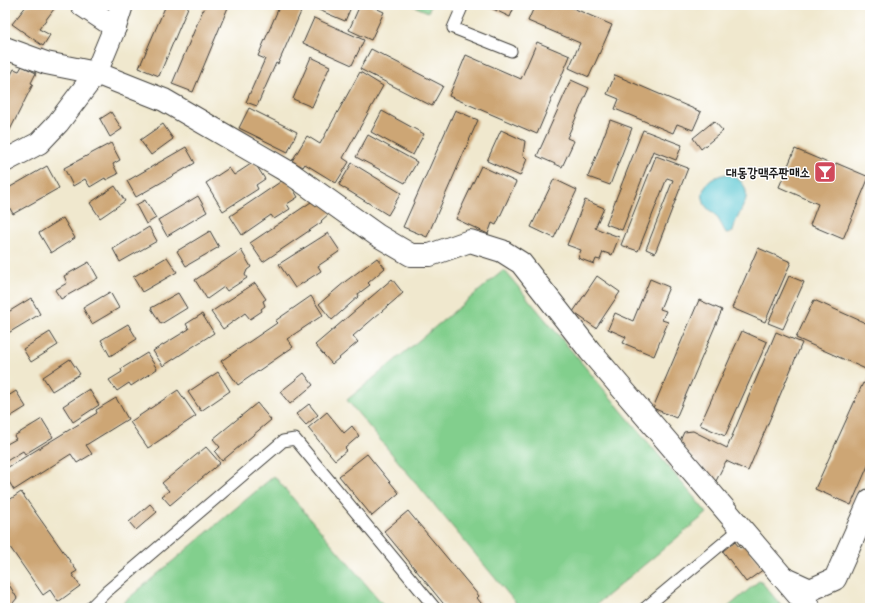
<svg xmlns="http://www.w3.org/2000/svg" width="875" height="613" viewBox="0 0 875 613" font-family="'Patrick Hand','Poor Story',sans-serif">
	<style>
		.green { fill: #82cf8d; stroke: #4f7654 }
		.water { fill: #5bc7d2; stroke: #3c7277 }
		.building { fill: #cda675 }
		.lines { fill: none; stroke-linecap: round; stroke-linejoin: round }
		.lane-casing { stroke: #3c3b37; stroke-width: 13 }
		.street-casing { stroke: #3c3b37; stroke-width: 24 }
		.lane { stroke: #fff; stroke-width: 11 }
		.street { stroke: #fff; stroke-width: 22 }
		.labels { text-anchor: middle; dominant-baseline: central; stroke-width: 3; stroke-linejoin: round; paint-order: stroke }
		.poi-label { font-size: 13px; font-weight: bold; fill: #1c1c1c; stroke: #fff; text-anchor: end }
	</style>
	<rect width="100%" height="100%" fill="#fff"/>
	<filter id="ink" filterUnits="userSpaceOnUse"><feTurbulence type="fractalNoise" baseFrequency=".025" numOctaves="2"/><feDisplacementMap in="SourceGraphic" scale="8" xChannelSelector="R" yChannelSelector="G"/><feConvolveMatrix kernelMatrix="1 2 1 2 8 2 1 2 1" color-interpolation-filters="sRGB"/></filter>
	<filter id="wash" filterUnits="userSpaceOnUse"><feTurbulence type="fractalNoise" baseFrequency=".012" numOctaves="4" result="noise"/><feDisplacementMap in="SourceGraphic" scale="16" xChannelSelector="R" yChannelSelector="G"/><feGaussianBlur stdDeviation="0.9" result="paint"/><feColorMatrix in="noise" values="0 0 0 0 0 0 0 0 0 0 0 0 0 0 0 0 0 1.4 0 .05"/><feComposite in="paint" operator="in"/></filter>
	<g filter="url(#wash)">
		<rect width="100%" height="100%" fill="#f0e8ce"/>
		<g class="green">
			<path d="M412 5H431L428 12Z"/>
			<path d="M504 270 707 513 592 608H520L347 400Z"/>
			<path d="M274 476 386 608H117Z"/>
			<path d="M760 580 783 608H727Z"/>
		</g>
		<path class="water" d="M727 174C740 177 750 188 745 202 743 207 740 212 738 217 735 221 734 227 733 232L726 233C723 228 720 221 716 216 713 212 708 210 705 205 697 188 711 176 727 174Z"/>
		<g id="blocks">
			<g class="building">
				<path d="M27 5H57L39 29 50 35 43 46 12 24Z"/>
				<path d="M166 5H189L159 76 139 68Z"/>
				<path d="M205 5H229L193 92 172 84Z"/>
				<path d="M280 5H304L278 64 276 63 257 106 246 102 265 59 258 56Z"/>
				<path d="M307 5H352L345 21Z"/>
				<path d="M360 5H369L384 12 371 40 349 30Z"/>
				<path d="M492 5H515L510 17 491 8Z"/>
				<path d="M535 5H566L612 25 589 77 569 68 580 43 528 21Z"/>
				<path d="M314 18 364 40 352 65 303 43Z"/>
				<path d="M537 42 570 56 537 134 449 96 466 55 521 79Z"/>
				<path d="M371 49 443 86 432 106 360 69Z"/>
				<path d="M311 57 330 66 312 107 293 99Z"/>
				<path d="M22 66 36 73 31 83 33 84 5 140V86L14 69 19 71Z"/>
				<path d="M360 72 383 86 343 158 349 162 336 183 305 164 303 167 292 161 307 136 320 144Z"/>
				<path d="M615 75 701 112 693 130 677 124 673 133 615 109 619 99 607 94Z"/>
				<path d="M571 80 589 88 567 138 574 141 562 167 537 156Z"/>
				<path d="M249 108 297 132 288 152 239 128Z"/>
				<path d="M455 110 478 120 427 237 403 227Z"/>
				<path d="M382 111 424 134 413 155 371 132Z"/>
				<path d="M111 112 122 129 110 137 100 119Z"/>
				<path d="M610 120 632 128 610 185 588 177Z"/>
				<path d="M714 121 723 131 701 149 693 138Z"/>
				<path d="M163 124 173 139 151 155 140 140Z"/>
				<path d="M501 130 525 141 523 155 527 159 520 176 487 161Z"/>
				<path d="M643 130 682 145 676 160 653 151 622 230 606 224Z"/>
				<path d="M368 135 417 162 405 183 356 157Z"/>
				<path d="M111 143 120 160 113 164 118 174 106 180 105 178 90 187 85 179 73 186 64 168Z"/>
				<path d="M186 147 195 163 136 197 127 181Z"/>
				<path d="M795 149 835 166 836 163 869 177 843 239 810 225 818 204 779 187Z"/>
				<path d="M656 156 688 168 655 253 646 249 673 180 667 178 638 251 621 245Z"/>
				<path d="M254 162 265 179 256 185 258 189 223 211 206 183 229 168 234 175Z"/>
				<path d="M352 163 401 193 388 215 339 185Z"/>
				<path d="M47 166 59 188 13 214 5 199V190Z"/>
				<path d="M481 166 516 182 496 225 492 223 488 234 456 219Z"/>
				<path d="M286 178 298 197 287 204 290 209 274 219 271 215 242 235 230 216Z"/>
				<path d="M554 179 577 190 554 238 531 227Z"/>
				<path d="M115 186 125 201 100 218 90 203Z"/>
				<path d="M198 196 207 212 167 236 158 220Z"/>
				<path d="M317 198 331 212 321 221 322 222 263 262 250 243Z"/>
				<path d="M145 200 156 218 146 224 136 205Z"/>
				<path d="M585 200 604 208 595 228 619 237 612 255 603 252 600 260 596 259 594 264 578 258 581 250 567 245Z"/>
				<path d="M63 218 75 238 51 253 39 233Z"/>
				<path d="M149 227 157 241 120 262 113 249Z"/>
				<path d="M210 231 219 247 186 266 177 251Z"/>
				<path d="M328 233 340 251 318 266 321 271 295 288 279 264Z"/>
				<path d="M758 248 791 262 765 322 732 308Z"/>
				<path d="M241 250 251 267 247 270 245 275 247 278 227 291 224 287 207 299 195 280Z"/>
				<path d="M167 257 177 272 142 292 133 277Z"/>
				<path d="M377 258 385 268 368 283 370 285 358 294 359 296 332 320 319 304 346 281Z"/>
				<path d="M89 262 98 278 61 299 55 290 67 283 64 276Z"/>
				<path d="M597 276 620 292 596 328 573 312Z"/>
				<path d="M789 276 804 282 783 329 768 323Z"/>
				<path d="M392 279 403 293 353 336 358 342 332 364 315 345Z"/>
				<path d="M650 279 669 287 660 309 666 311 662 320 668 322 654 356 623 343 626 337 608 329 615 313 633 321Z"/>
				<path d="M255 283 266 299 263 301 265 306 261 309 262 311 250 319 245 313 223 329 211 312Z"/>
				<path d="M110 292 119 308 92 324 83 308Z"/>
				<path d="M178 293 187 308 161 324 151 308Z"/>
				<path d="M311 296 323 315 287 339 293 347 238 385 221 361 277 323 275 321Z"/>
				<path d="M31 298 40 314 5 335V314Z"/>
				<path d="M699 300 722 310 676 418 653 408Z"/>
				<path d="M814 300 870 325V371L796 338Z"/>
				<path d="M202 314 214 333 163 366 153 351 189 329 186 324Z"/>
				<path d="M128 324 137 339 110 356 101 340Z"/>
				<path d="M742 331 767 342 725 436 700 425Z"/>
				<path d="M50 332 58 345 31 362 23 349Z"/>
				<path d="M776 332 802 343 748 471 726 461 716 481 679 443 684 432 693 431 727 448Z"/>
				<path d="M147 353 157 369 131 386 129 383 117 391 109 380 122 372 121 369Z"/>
				<path d="M70 359 80 374 52 391 43 377Z"/>
				<path d="M218 372 230 391 201 411 188 392Z"/>
				<path d="M304 373 313 385 290 404 280 392Z"/>
				<path d="M870 375V461L851 505 815 489 863 383 866 384Z"/>
				<path d="M89 389 99 405 73 422 63 406Z"/>
				<path d="M178 390 196 416 148 448 130 422Z"/>
				<path d="M16 391 26 407 5 420V398Z"/>
				<path d="M116 398 128 419 86 445 92 454 77 463 71 454 14 490 5 475V469L97 413 96 410Z"/>
				<path d="M257 403 271 420 222 461 215 452 220 447 213 439Z"/>
				<path d="M309 404 318 415 306 425 296 414Z"/>
				<path d="M327 412 344 433 352 426 359 436 345 448 347 450 335 460 308 428Z"/>
				<path d="M42 419 53 437 25 454 23 451 5 462V441L7 444 16 439 14 436Z"/>
				<path d="M206 447 220 463 170 505 162 496 169 491 162 483Z"/>
				<path d="M367 454 399 493 372 516 339 476Z"/>
				<path d="M21 492 77 571 72 574 80 586 58 602 50 590 43 595 5 540V503Z"/>
				<path d="M150 504 157 512 136 530 129 522Z"/>
				<path d="M408 511 479 596 477 598 485 608H447L384 531Z"/>
				<path d="M734 541 740 548 745 544 764 569 746 582 722 550Z"/>
				<path d="M5 578 17 598 9 608H5Z"/>
			</g>
		</g>
	</g>
	<g filter="url(#ink)">
		<use href="#blocks" fill-opacity="0" stroke="#3c3b37" stroke-width="1"/>
		<g class="lines">
			<g class="lane-casing">
				<g id="lane">
					<path d="M463 5 453 28 511 51"/>
					<path d="M90 608 106 592 283 441 295 439 435 608"/>
					<path d="M645 608 741 528"/>
				</g>
			</g>
			<g class="street-casing">
				<g id="street">
					<path d="M82 5 115 27"/>
					<path d="M5 48 46 63 96 73 164 100 290 173 377 235 411 255H430L470 241 502 251 521 263 590 351 809 608"/>
					<path d="M5 161 39 143 58 123 96 73 115 27 122 5"/>
					<path d="M786 579 810 590 835 579 870 500"/>
				</g>
			</g>
			<use href="#lane" class="lane"/>
			<use href="#street" class="street"/>
		</g>
	</g>
	<defs>
		<g id="bar-square" transform="scale(1.15)"><rect x="-9" y="-9" width="18" height="18" rx="4" fill="#d1495b" stroke="#fff"/><path d="M-6-5H6L.8 .8V4.5H3.5V6h-7V4.5H-.8V.8Z" fill="#fff"/></g>
	</defs>
	<g fill-rule="evenodd">
		<use href="#bar-square" x="825" y="172"/>
	</g>
	<g class="labels">
		<g class="poi-label">
			<text x="810" y="172">대동강맥주판매소</text>
		</g>
	</g>
	<rect width="875" height="613" fill="none" stroke="#fff" stroke-width="20"/>
</svg>
